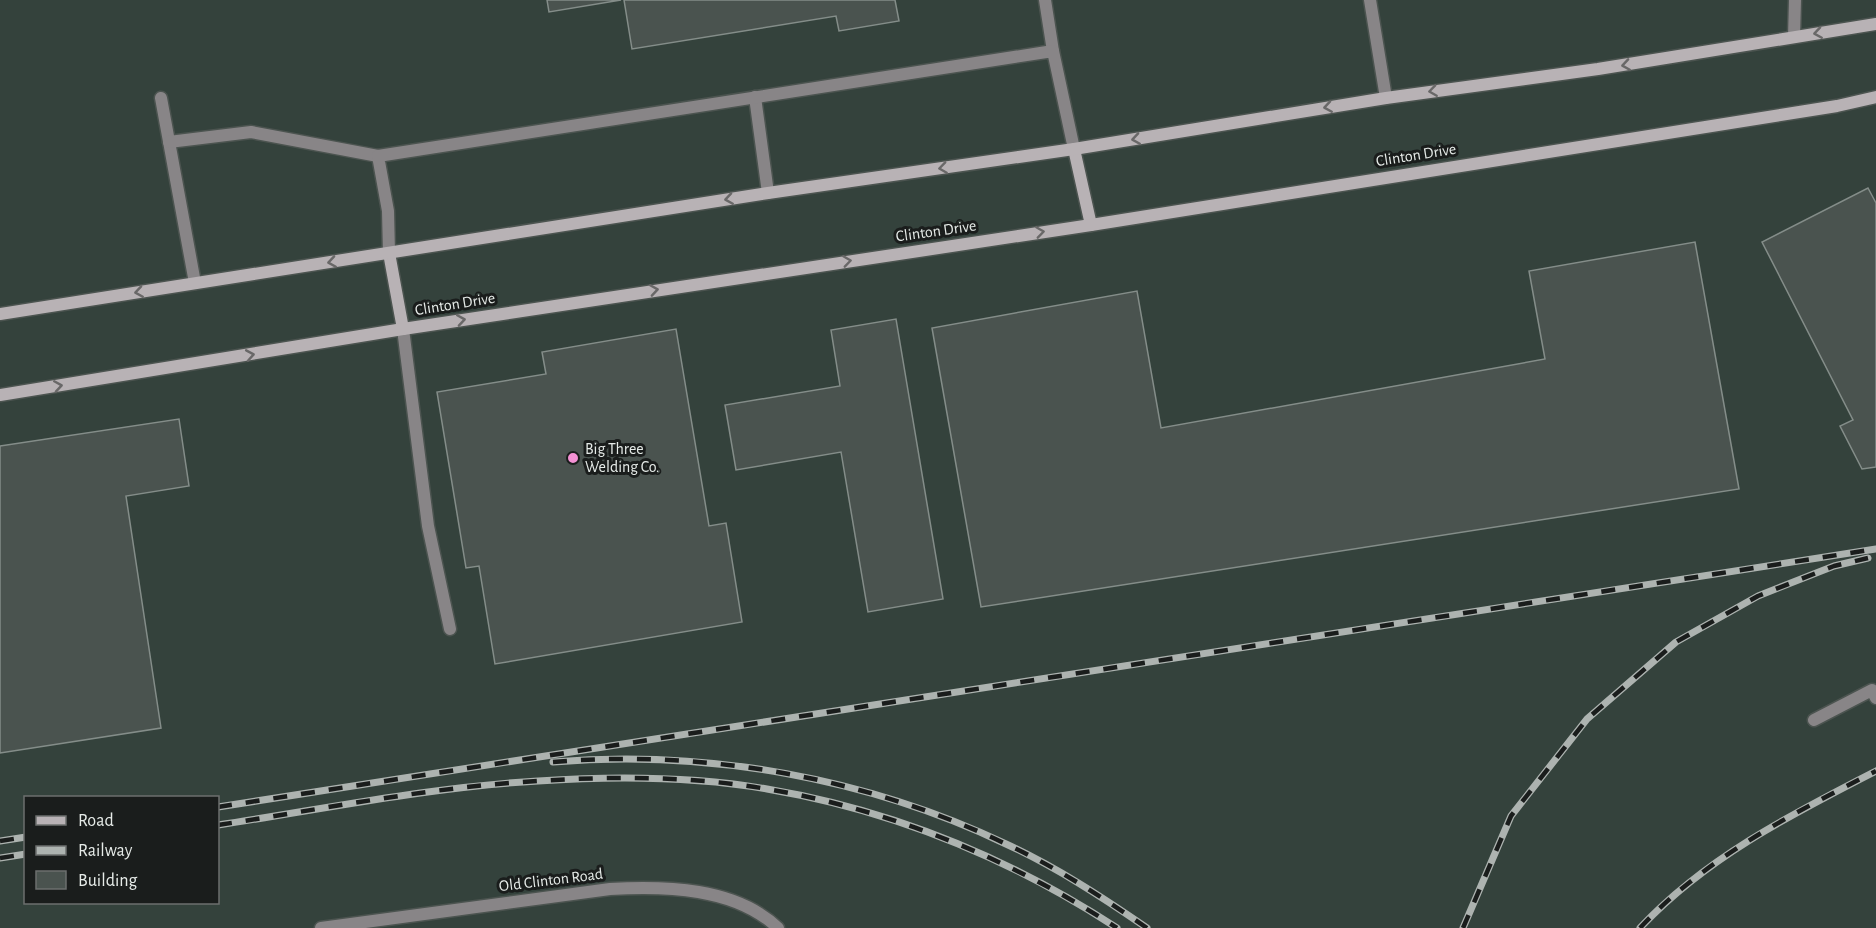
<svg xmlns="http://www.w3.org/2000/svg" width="1876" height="928" viewBox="0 0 1876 928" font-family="'Alegreya Sans',sans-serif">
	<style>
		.built { fill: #34423c; fill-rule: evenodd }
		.building { fill: #4a534f; stroke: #848d89; stroke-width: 1.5 }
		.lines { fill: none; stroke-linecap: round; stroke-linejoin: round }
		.lane-casing { stroke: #4c5450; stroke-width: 15 }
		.street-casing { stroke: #4c5450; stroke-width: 15 }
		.secondary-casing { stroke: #4c5450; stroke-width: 15 }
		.lane { stroke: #888587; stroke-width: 12 }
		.street { stroke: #888587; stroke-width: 12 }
		.secondary { stroke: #b8b2b5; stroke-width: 12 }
		.rail-casing { stroke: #adb3b0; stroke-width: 7 }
		.rail { stroke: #1a1d1c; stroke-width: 4.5; stroke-dasharray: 14; stroke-linecap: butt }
		.oneway { stroke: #696868 }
		.poi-dot { fill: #f491d4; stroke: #1a1d1c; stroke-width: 2 }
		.labels { text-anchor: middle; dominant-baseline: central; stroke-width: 6; stroke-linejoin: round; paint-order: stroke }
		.street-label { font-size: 16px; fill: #e6ebe8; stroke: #1a1d1c }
		.poi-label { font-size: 16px; fill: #e6ebe8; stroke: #1a1d1c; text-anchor: start }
	</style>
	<rect width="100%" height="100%" fill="#2f3733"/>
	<path class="built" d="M0 0H1876V928H0ZM26 798H218V902H26Z"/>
	<g class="building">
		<path d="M547 0H621L549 12Z"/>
		<path d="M624 0H895L899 21 839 31 836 16 632 49Z"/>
		<path d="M1868 188 1876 203V467L1862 469 1840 426 1853 420 1762 242Z"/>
		<path d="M1695 242 1739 489 981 607 932 328 1137 291 1161 428 1545 359 1529 271Z"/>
		<path d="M896 319 943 599 868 612 841 452 736 470 725 405 840 386 831 330Z"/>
		<path d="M676 329 709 526 726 523 742 622 495 664 479 566 466 568 437 392 546 374 542 352Z"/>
		<path d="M179 419 189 486 126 496 161 728 0 753V446Z"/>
	</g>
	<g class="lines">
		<g class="lane-casing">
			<g id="lane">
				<path d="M1045 0 1053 51"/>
				<path d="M1370 0 1386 98"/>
				<path d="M1794 37 1795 0"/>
				<path d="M755 97 768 193"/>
				<path d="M161 98 195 283"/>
				<path d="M169 142 251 132 378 156"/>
				<path d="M389 253 388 211 378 156 1053 51 1074 149"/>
				<path d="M403 329 428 526 450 629"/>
				<path d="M1814 720 1872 690 1876 698"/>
			</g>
		</g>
		<g class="street-casing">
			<path id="street" d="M321 928 610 889C665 886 735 887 778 928"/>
		</g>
		<g class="secondary-casing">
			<g id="secondary">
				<path d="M1074 149 1091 225"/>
				<path d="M389 253 403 329"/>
				<path d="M0 314 768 193 1074 149 1386 98 1598 69 1876 24"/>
				<path d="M0 395 403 329 1091 225 1837 106 1876 97"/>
			</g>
		</g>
		<use href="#lane" class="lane"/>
		<use href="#street" class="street"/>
		<use href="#secondary" class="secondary"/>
		<g class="rail-casing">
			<g id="rail">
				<path d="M553 762C706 749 868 778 1006 844 1056 867 1102 897 1147 928"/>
				<path d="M218 807 1876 549"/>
				<path d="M218 825C324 809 430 787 538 781 614 776 692 776 767 789 892 810 1011 859 1117 928"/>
				<path d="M0 841 26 837"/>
				<path d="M0 858 26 854"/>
				<path d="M1463 928 1511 816 1587 719 1676 642 1758 596 1834 566 1868 558"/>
				<path d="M1640 928C1705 858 1792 814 1876 771"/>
			</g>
		</g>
		<use href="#rail" class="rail"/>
	</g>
	<defs><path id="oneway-chevron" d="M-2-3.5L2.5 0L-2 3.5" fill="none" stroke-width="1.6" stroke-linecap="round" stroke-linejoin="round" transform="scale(1.5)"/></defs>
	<g class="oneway">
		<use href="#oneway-chevron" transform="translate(1818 33) rotate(171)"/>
		<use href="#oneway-chevron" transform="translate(1626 65) rotate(171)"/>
		<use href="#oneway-chevron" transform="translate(1433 91) rotate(172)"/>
		<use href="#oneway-chevron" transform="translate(1328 107) rotate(171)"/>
		<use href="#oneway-chevron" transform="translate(1136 139) rotate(171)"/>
		<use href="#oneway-chevron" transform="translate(943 168) rotate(172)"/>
		<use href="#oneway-chevron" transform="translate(729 199) rotate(171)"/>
		<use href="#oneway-chevron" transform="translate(1040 232) rotate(-8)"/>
		<use href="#oneway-chevron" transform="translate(847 261) rotate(-8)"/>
		<use href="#oneway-chevron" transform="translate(332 262) rotate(171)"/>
		<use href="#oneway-chevron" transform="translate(654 290) rotate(-9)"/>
		<use href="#oneway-chevron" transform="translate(139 292) rotate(171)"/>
		<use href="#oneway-chevron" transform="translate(461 320) rotate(-9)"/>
		<use href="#oneway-chevron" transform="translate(250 355) rotate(-10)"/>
		<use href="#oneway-chevron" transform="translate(58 386) rotate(-9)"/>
	</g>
	<circle class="poi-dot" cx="573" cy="458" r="6"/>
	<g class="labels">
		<g class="street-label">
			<text transform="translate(1416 155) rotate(-9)">Clinton Drive</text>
			<text transform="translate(936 231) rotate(-8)">Clinton Drive</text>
			<text transform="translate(455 304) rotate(-9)">Clinton Drive</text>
			<text transform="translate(551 880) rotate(-7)">Old Clinton Road</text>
		</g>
		<g class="poi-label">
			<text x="585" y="449">Big Three<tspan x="585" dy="18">Welding Co.</tspan></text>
		</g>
	</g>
	<rect x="24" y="796" width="195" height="108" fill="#1a1d1c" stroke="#6c6f6e" stroke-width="1.5"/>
	<rect x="36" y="816" width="30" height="9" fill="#b8b2b5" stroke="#6c6f6e" stroke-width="1.5"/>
	<text x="78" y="826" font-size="18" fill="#e6ebe8">Road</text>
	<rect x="36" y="846" width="30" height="9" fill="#adb3b0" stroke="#6c6f6e" stroke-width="1.5"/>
	<text x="78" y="856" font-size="18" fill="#e6ebe8">Railway</text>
	<rect x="36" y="871" width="30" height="18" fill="#4a534f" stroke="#6c6f6e" stroke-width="1.5"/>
	<text x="78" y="886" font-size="18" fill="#e6ebe8">Building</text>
</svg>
